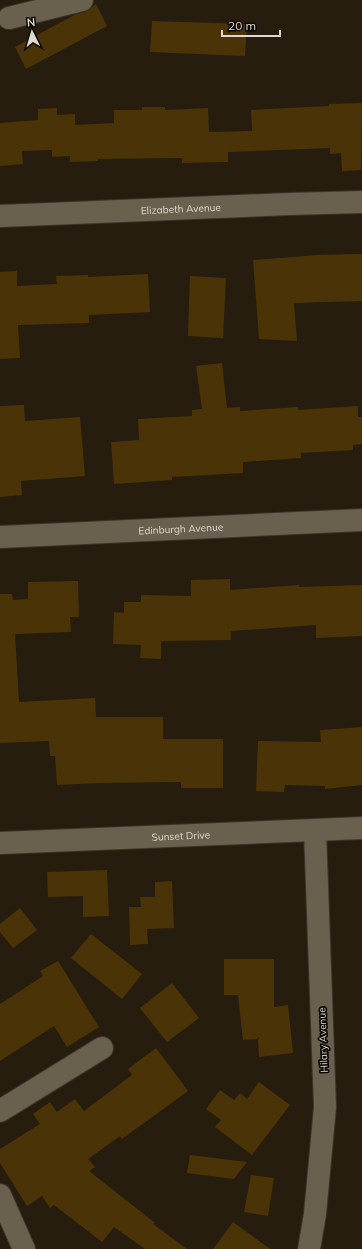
<svg xmlns="http://www.w3.org/2000/svg" width="362" height="1249" viewBox="0 0 362 1249" font-family="Mulish,sans-serif">
	<style>
		.building { fill: #4a3407 }
		.lines { fill: none; stroke-linecap: round; stroke-linejoin: round }
		.minor-casing { stroke: #3d352e; stroke-width: 24 }
		.minor { stroke: #6a604e; stroke-width: 22 }
		.labels { text-anchor: middle; dominant-baseline: central; stroke-width: 3.5; stroke-linejoin: round; paint-order: stroke }
		.street-label { font-size: 10px; fill: #dfd9cf; stroke: #0c0803 }
	</style>
	<rect width="100%" height="100%" fill="#261d0e"/>
	<g class="building">
		<path d="M96 4 107 26 26 69 15 47 76 14 85 12Z"/>
		<path d="M152 21 247 24 245 56 150 52Z"/>
		<path d="M362 103 361 170 342 171 341 153 330 154V148L228 152V162L182 163V158L98 159V161L70 162V156L52 157V150L22 151 23 164 0 166V123L38 120V109L57 108V115L75 114V125L114 123V110H142V107H165V110L208 108 209 132 252 131 251 110 329 106V104Z"/>
		<path d="M362 254V301L294 303 297 341 259 339 253 260 317 255Z"/>
		<path d="M17 271V286L57 284 56 276 88 275V277L148 274 150 312 89 315V323L18 325 20 358 0 359V272Z"/>
		<path d="M190 276 226 278 223 338 188 336Z"/>
		<path d="M222 363 227 408 240 407V411L298 407V410L358 406V417H362V444L353 445V450L301 453V458L243 462V473L172 477V480L114 484 111 442 139 440 138 419 192 416V410L202 409 196 366Z"/>
		<path d="M24 405 25 421 80 417 85 476 21 481 22 495 0 497V406Z"/>
		<path d="M230 579V590L299 585V587L362 585V636L316 638V625L231 631V640L161 641V659L140 658 141 645 113 644 114 612 124 613V602H141V595L191 596V580Z"/>
		<path d="M78 581 79 617H70L71 632 15 634 19 702 95 698 96 717H163V739H223V788H181V782L99 783 57 785 55 756H50L49 741 0 743V594H12L13 600 28 599V582Z"/>
		<path d="M362 727V785L325 789V786L285 785 284 792 256 791 258 741 321 742 320 730Z"/>
		<path d="M107 870 109 916 83 917V896L48 897 47 872Z"/>
		<path d="M172 881 174 928 147 929 148 944 130 945 129 907H141L140 897H155V882Z"/>
		<path d="M20 908 37 930 13 948 0 932V924Z"/>
		<path d="M91 934 142 974 122 999 71 958Z"/>
		<path d="M224 959H274V1007L288 1005 293 1053 259 1057 258 1040 260 1037 257 1039 243 1040 238 995H224Z"/>
		<path d="M58 961 99 1027 67 1047 54 1026 0 1061V1004L43 976 40 971Z"/>
		<path d="M172 983 199 1018 167 1042 140 1008Z"/>
		<path d="M156 1048 188 1091 122 1139 120 1136 88 1159 95 1167 89 1171 155 1223 153 1224 187 1249H145L114 1227 102 1242 54 1205 50 1208 42 1196 27 1206 0 1163V1149L40 1124 33 1114 50 1102 57 1112 75 1099 84 1111 132 1075 128 1069Z"/>
		<path d="M259 1082 290 1105 252 1155 215 1127 221 1120 206 1109 220 1090 234 1100 240 1093 247 1099Z"/>
		<path d="M190 1155 247 1162 234 1179 187 1173Z"/>
		<path d="M251 1175 274 1178 268 1216 244 1212Z"/>
		<path d="M233 1222 251 1235 270 1249H213Z"/>
	</g>
	<g class="lines">
		<g class="minor-casing">
			<g id="minor">
				<path d="M9 18 82 0"/>
				<path id="s1" d="M0 216 289 204 362 202"/>
				<path id="s2" d="M0 537 362 520"/>
				<path id="s3" d="M0 843 362 828"/>
				<path d="M0 1111 102 1048"/>
				<path d="M0 1195 24 1249"/>
				<path d="M309 1249 315 1214 325 1107 315 830"/>
			</g>
		</g>
		<use href="#minor" class="minor"/>
	</g>
	<g class="labels">
		<g class="street-label">
			<text stroke="none"><textPath href="#s1" startOffset="181">Elizabeth Avenue</textPath></text>
			<text stroke="none"><textPath href="#s2" startOffset="181">Edinburgh Avenue</textPath></text>
			<text stroke="none"><textPath href="#s3" startOffset="181">Sunset Drive</textPath></text>
			<text transform="translate(323 1040) rotate(-92)">Hilary Avenue</text>
		</g>
	</g>
	<g transform="translate(32 32) rotate(355)" stroke="#0c0803" stroke-width="3" paint-order="stroke">
	<path d="M0-3L7 15L0 10L-7 15Z" fill="#dfd9cf"/>
	<text y="-6" font-size="11" font-weight="bold" text-anchor="middle" fill="#dfd9cf">N</text>
	</g>
	<path d="M222 30v6h58v-6" fill="none" stroke="#dfd9cf" stroke-width="2"/>
	<text x="228" y="30" font-size="12" fill="#dfd9cf" stroke="#0c0803" stroke-width="3" paint-order="stroke">20 m</text>
</svg>
